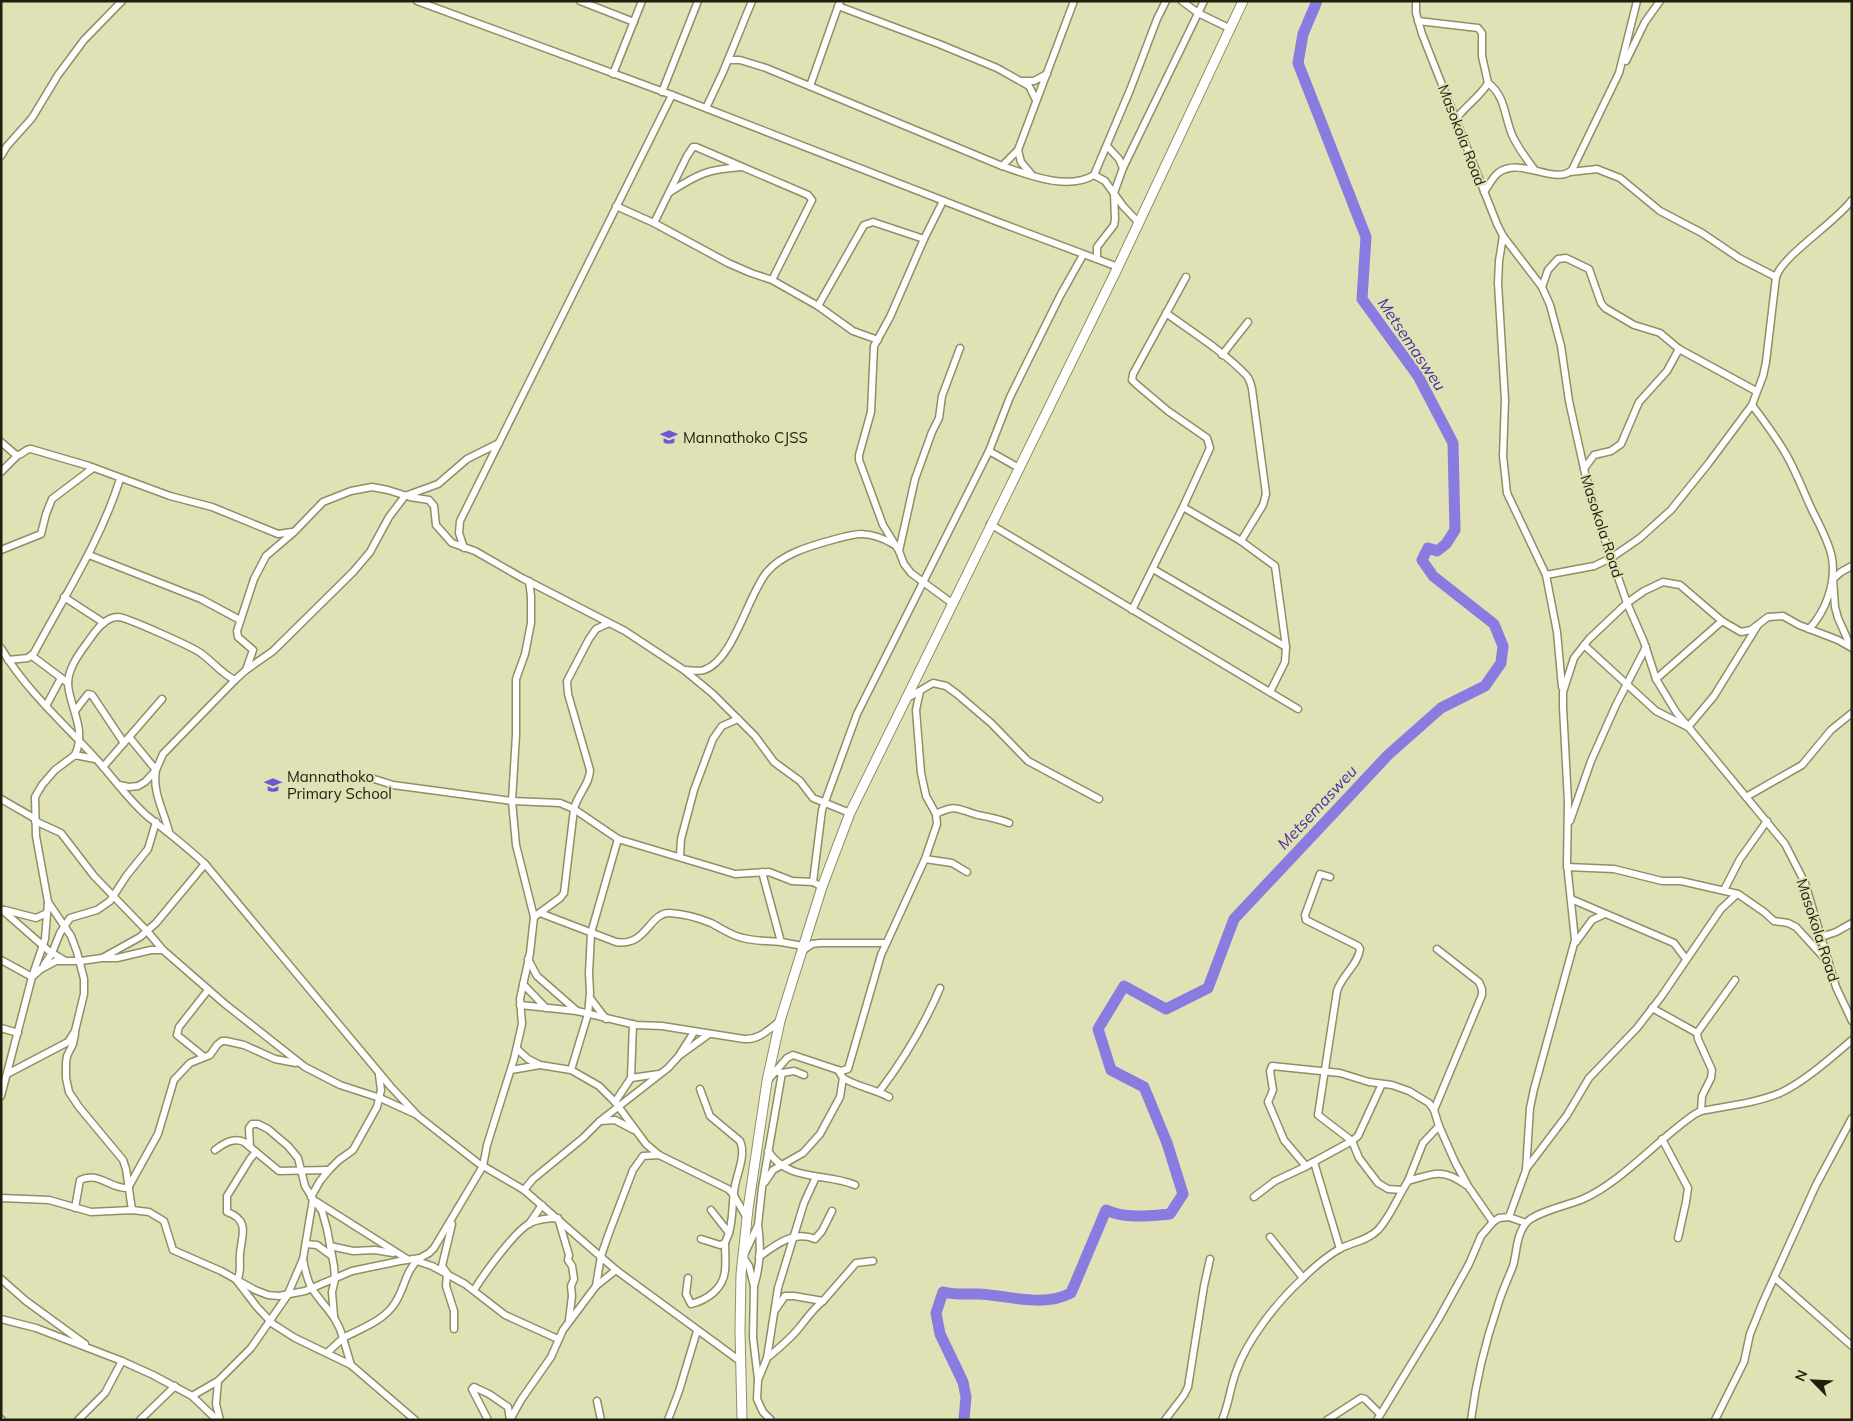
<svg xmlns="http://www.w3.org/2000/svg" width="1853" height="1421" viewBox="0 0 1853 1421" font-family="Mulish,sans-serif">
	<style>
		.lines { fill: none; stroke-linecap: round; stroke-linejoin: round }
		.river { stroke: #897be0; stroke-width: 11 }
		.minor-casing { stroke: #8f8f65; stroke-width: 9 }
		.tertiary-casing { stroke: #8f8f65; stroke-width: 11 }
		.minor { stroke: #fff; stroke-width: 6 }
		.tertiary { stroke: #fff; stroke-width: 9 }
		.labels { text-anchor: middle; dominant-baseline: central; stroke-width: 4; stroke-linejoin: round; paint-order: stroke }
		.street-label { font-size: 15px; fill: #1f1f0e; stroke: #e0e1b4 }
		.poi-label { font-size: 15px; fill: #1f1f0e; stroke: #e0e1b4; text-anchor: start }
		.water-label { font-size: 16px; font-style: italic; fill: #4c2da3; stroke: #e0e1b4 }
	</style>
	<rect width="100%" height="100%" fill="#e0e1b4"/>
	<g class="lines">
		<path class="river" d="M964 1420 966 1397 963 1382 940 1334 936 1313 943 1292C955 1295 965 1294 978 1294 1007 1295 1043 1308 1071 1293L1106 1210C1126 1219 1148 1216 1170 1214L1183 1194 1167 1143 1144 1087 1111 1070 1098 1029 1124 986 1166 1009 1208 988 1234 919 1388 755 1441 708 1485 686 1501 663 1503 646 1494 624 1433 576 1422 560 1428 548 1437 551 1446 544 1455 530 1453 443 1418 376 1362 299 1366 237 1298 63 1303 34 1317 1"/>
		<g class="minor-casing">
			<g id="minor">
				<path d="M417 1 672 95 998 222 1118 267"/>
				<path d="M580 1 634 22"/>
				<path d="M1182 1 1198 13 1231 29"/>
				<path d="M1416 1V13L1422 34 1497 224 1503 236 1542 287 1550 305 1561 346 1569 401 1585 473 1599 523 1627 603 1644 642 1656 679 1676 712 1785 844 1805 883 1836 987 1852 1021"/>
				<path d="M838 6 939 44 997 68 1029 86 1036 100"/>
				<path d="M1418 21 1478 28 1482 33V56L1488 83C1480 97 1465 106 1456 119"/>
				<path d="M728 60H740L766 68 1002 166C1029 175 1068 191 1094 175L1105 181 1123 206 1139 223"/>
				<path d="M1626 61 1645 22 1660 1"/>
				<path d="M613 74 642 1"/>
				<path d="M1023 81H1034L1047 74"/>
				<path d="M1488 83C1507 97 1504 120 1514 139 1520 150 1527 160 1534 169"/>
				<path d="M810 86 840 1"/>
				<path d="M662 92 698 1"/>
				<path d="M706 108 723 72 752 1"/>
				<path d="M1107 146 1119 159 1123 168"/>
				<path d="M1 156 7 146 32 118 58 75 84 40 122 1"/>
				<path d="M1002 166 1018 150"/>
				<path d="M1570 172 1597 169 1620 178 1660 211 1702 233 1739 258 1776 277"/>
				<path d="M1031 174 1021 162 1018 150 1074 1"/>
				<path d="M1094 175 1130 90 1157 19 1166 1"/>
				<path d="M670 192C698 174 708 169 742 167"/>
				<path d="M1484 192C1488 187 1492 178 1498 173 1521 156 1555 186 1572 170L1619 73 1637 1"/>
				<path d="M943 201 924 239 890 317 874 346 871 412 859 455V460L883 525 899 551 904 564 911 573 953 604"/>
				<path d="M616 206 654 223 728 263 751 273 772 280 818 306 853 331 878 340"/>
				<path d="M654 223 687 156 693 147H696L808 195 812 200 772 280"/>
				<path d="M1503 236 1499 261 1498 283 1505 400 1503 456 1507 493 1546 575 1594 566 1611 558 1640 538 1671 510 1708 464 1752 405 1763 376 1766 362 1776 277C1783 255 1835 223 1852 200"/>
				<path d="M1097 259V247L1114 225 1115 219 1114 193 1123 168 1204 1"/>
				<path d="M1542 287 1548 270 1558 259 1566 258 1589 269 1601 303 1605 308 1634 325 1660 333 1679 349 1756 391"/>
				<path d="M818 306 864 225 873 222 924 239"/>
				<path d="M1166 313C1192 332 1223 351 1246 375 1250 379 1251 384 1252 389L1266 494 1263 505 1241 541"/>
				<path d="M1222 355 1248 322"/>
				<path d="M1752 405C1764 421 1777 438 1787 456 1797 474 1804 493 1813 512 1820 526 1829 542 1832 558 1836 583 1826 611 1809 629"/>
				<path d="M1 442 16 455C23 456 25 448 31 449L89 466 170 496 212 507 278 534 292 532"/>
				<path d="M989 451 1019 468"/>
				<path d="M1584 469 1594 455 1611 451 1621 444 1639 402 1667 371 1679 349"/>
				<path d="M1 472 18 455"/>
				<path d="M1183 507 1241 541 1275 566 1286 647 1285 662 1270 692"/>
				<path d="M990 524 1298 709"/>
				<path d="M464 548 459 533 460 521 672 95"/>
				<path d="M1 550 41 534 46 514 52 499 93 468"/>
				<path d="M899 551 915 479 932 432 939 418 942 396 960 348"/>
				<path d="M89 555 201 599 240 620"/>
				<path d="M1153 569 1286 647"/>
				<path d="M1546 575 1557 632 1562 687"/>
				<path d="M64 597 104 623"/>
				<path d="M1132 610 1183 507 1210 448 1207 438 1168 411 1136 384 1132 380 1133 374 1186 277"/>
				<path d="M1584 645 1656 711 1688 727 1714 696 1758 625"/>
				<path d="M1851 647 1838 618 1835 607 1833 579 1841 572 1852 566"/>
				<path d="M1 648C26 691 65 724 98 761 114 779 128 799 146 815 166 831 186 846 205 864L391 1087 418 1116 478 1163 524 1190 616 1270 740 1361"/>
				<path d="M32 656 68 683"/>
				<path d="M8 660 28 658 34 653C65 595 100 542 120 479"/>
				<path d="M246 670 253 650 238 637 237 631 254 579 266 556 294 532 323 502 351 491 372 487 388 490 410 497 429 500 434 506 436 525 452 543 475 551 522 578 625 631 684 670 713 694 755 736 774 762 800 781 813 798 850 813"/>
				<path d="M685 670C691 670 699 672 704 670 734 660 748 594 767 572 782 554 810 546 832 540 857 533 869 530 893 544"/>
				<path d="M1656 679 1722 621 1741 632 1751 630 1768 617 1783 616 1799 625 1838 640 1852 648"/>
				<path d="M906 699 933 683 946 686 957 694 991 723 1028 761 1099 799"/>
				<path d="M46 706 61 678"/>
				<path d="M75 711 88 694 92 695 124 743"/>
				<path d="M129 737 162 699"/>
				<path d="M75 755C87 729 70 709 68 684 68 669 78 655 87 643 94 633 104 617 118 617 126 617 195 648 202 654 214 663 222 674 235 680"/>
				<path d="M103 767 129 737 156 770C152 792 164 811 169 832"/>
				<path d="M368 777 393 785 512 801 560 803 574 809 618 839 735 874 769 872 792 881 813 882"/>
				<path d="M119 785 129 787 138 786 145 782 156 770 163 754 235 680 246 670 273 651 353 572 370 552 389 517 405 496 438 484 467 459 499 443"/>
				<path d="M1746 797 1802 765 1831 730 1852 713"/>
				<path d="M1 799 34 818"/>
				<path d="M936 814C956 803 959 810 978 815 989 817 999 819 1009 823"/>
				<path d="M35 821 61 833 94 876 147 931 163 950"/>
				<path d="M1570 821 1591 761 1616 705 1646 647"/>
				<path d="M680 856 681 839 694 790 713 739 722 726 738 719"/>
				<path d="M925 859 952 863 967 872"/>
				<path d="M1567 867 1614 869 1662 881H1681L1738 894"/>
				<path d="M762 872 781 942 803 946"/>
				<path d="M1330 877 1320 874 1305 915 1306 920 1358 946 1360 949C1358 965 1342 975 1337 991L1318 1115 1352 1141 1359 1158 1378 1183 1388 1189 1402 1190"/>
				<path d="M822 887 813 882 822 810 857 714 989 451 1010 397 1060 296 1083 255"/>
				<path d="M1724 890 1740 859 1767 821"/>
				<path d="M1571 899 1674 943 1686 959"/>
				<path d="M1 909 49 951 64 960"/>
				<path d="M5 910 36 918 47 913"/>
				<path d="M540 913 616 942C647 947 649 912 670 913 684 914 699 918 711 923 721 928 732 936 743 938 754 941 769 941 781 942"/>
				<path d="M534 917 560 898 564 893 574 809C577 795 590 784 590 770L568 694 567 681 589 639 596 629 609 623"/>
				<path d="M1821 937 1836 932 1852 923"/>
				<path d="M1576 942 1592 920 1605 914"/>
				<path d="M802 951 812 944 820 943H886"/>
				<path d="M104 957 140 937 156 923 205 864"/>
				<path d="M528 959 537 976 577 1011"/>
				<path d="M1 960 32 977 41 969 56 961H81L102 958H117L151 950H163L225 1004 305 1067 340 1085 380 1098 415 1114"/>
				<path d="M44 965 52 953 60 933 70 918 97 910 110 901 127 875 148 849 156 822"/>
				<path d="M523 984 546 1008"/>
				<path d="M590 998 606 1019"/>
				<path d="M520 1005 577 1011 636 1025 662 1026 744 1039C759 1040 768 1030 780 1021"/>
				<path d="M1652 1008 1697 1033"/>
				<path d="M1 1028 18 1033"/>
				<path d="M75 1034 73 1044 67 1056 66 1063V1078L69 1092 79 1107 123 1160 126 1169 132 1210"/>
				<path d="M517 1049 528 1059 540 1065 571 1070 599 1086 615 1102 646 1144 659 1155 728 1189 733 1194 747 1218"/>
				<path d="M680 1055 709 1034"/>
				<path d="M203 1056 177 1035 179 1027 208 990"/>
				<path d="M511 1070 540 1065"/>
				<path d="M571 1070 588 1014 590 993 589 973 591 933 618 839"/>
				<path d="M782 1073 794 1071 804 1075"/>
				<path d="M7 1074 68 1042 75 1031 84 994V979L77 952 71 936 48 902"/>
				<path d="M631 1078 659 1074"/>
				<path d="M843 1078C858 1087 874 1089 889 1097"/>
				<path d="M768 1080 787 1058 793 1055 841 1071 848 1069 881 955 925 859 937 824 936 814 926 796 921 773 916 710 920 691"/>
				<path d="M1382 1084 1358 1136 1352 1141 1308 1165H1305L1284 1140 1268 1102 1273 1090 1270 1071 1272 1066 1340 1073 1369 1082 1392 1085 1409 1091 1429 1103 1434 1110 1439 1126 1455 1162 1468 1186 1493 1222"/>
				<path d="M700 1089 710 1116 740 1141C747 1156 735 1177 734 1192 732 1206 733 1219 729 1233L711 1210"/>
				<path d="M879 1092C904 1059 924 1026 940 988"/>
				<path d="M1 1096 32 977 45 939 48 902 36 836 35 797 42 785 55 770 75 755 95 759"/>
				<path d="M615 1102 631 1078 633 1024"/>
				<path d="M1434 1110 1482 995V989L1479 982 1437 949"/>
				<path d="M1701 1111 1702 1096 1711 1078 1712 1070 1698 1039 1697 1033 1735 980"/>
				<path d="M600 1121 615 1120 634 1130"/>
				<path d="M1662 1139 1688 1188 1686 1202 1678 1238"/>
				<path d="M215 1150C224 1143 234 1137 244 1142L279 1171 329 1170"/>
				<path d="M768 1151C789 1183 825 1172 855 1185"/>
				<path d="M256 1152 250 1159 227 1196V1212C250 1220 242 1235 240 1253 239 1264 242 1271 237 1281L257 1307 273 1324 295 1338 351 1365 415 1420"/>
				<path d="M1314 1162 1340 1249"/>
				<path d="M1526 1169 1567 1115 1589 1078 1637 1028 1661 997 1721 909 1736 895 1738 894 1764 912 1774 921 1788 923 1796 927 1827 961"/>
				<path d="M1408 1181 1423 1143 1439 1126"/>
				<path d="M765 1182 773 1170 803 1153 820 1134 840 1097 843 1078 838 1070"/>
				<path d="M524 1190 533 1179 583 1138 600 1121 668 1068 678 1057 694 1032"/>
				<path d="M311 1197 320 1181 329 1170 339 1160 353 1150 377 1107 381 1090 379 1075"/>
				<path d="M1254 1197 1275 1181 1307 1166"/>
				<path d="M1 1198 49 1200 91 1212 132 1210 149 1212 164 1221 173 1250 221 1271 255 1290 268 1295 279 1296 305 1291 352 1271 400 1261 420 1258 429 1253 434 1248 483 1166 487 1145 514 1059 522 1024 520 999 530 953 534 917 516 845 512 801 516 735V679L525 654 531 623V596L529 581"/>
				<path d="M313 1199 322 1211 327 1229 334 1266 335 1279 332 1292 334 1316"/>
				<path d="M317 1202 407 1259"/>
				<path d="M75 1208 80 1180C100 1171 109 1189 128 1188L158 1134 174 1080 190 1063 210 1055 217 1045 222 1041H226L244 1045 275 1059 296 1063"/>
				<path d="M1526 1223 1509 1217 1526 1170 1530 1108 1534 1089 1575 940 1567 864 1568 802 1563 707V692L1574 658 1589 639 1627 603 1644 591 1663 582 1680 585 1722 621"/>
				<path d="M452 1224 442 1266 447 1273 446 1286 454 1311V1329"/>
				<path d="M529 1224 542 1205"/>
				<path d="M758 1225C761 1244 760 1267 754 1286L749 1266 743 1257 758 1225 762 1188 782 1073 775 1071"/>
				<path d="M1270 1237 1303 1278"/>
				<path d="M701 1239 720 1245 725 1243 729 1233"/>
				<path d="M306 1244 317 1245 332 1256"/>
				<path d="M330 1246 353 1251 375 1250 393 1253"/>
				<path d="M759 1257C775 1245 794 1230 815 1239L822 1231 832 1211"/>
				<path d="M303 1259C305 1269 307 1282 313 1290 325 1308 337 1316 343 1338L327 1353"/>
				<path d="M417 1261 432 1266 465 1284 505 1315 558 1339"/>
				<path d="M688 1278 686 1294 691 1304C707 1300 723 1289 725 1271 726 1262 725 1252 725 1243"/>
				<path d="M1775 1278 1852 1346"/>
				<path d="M1 1279 26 1301 85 1344"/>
				<path d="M596 1286 616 1270"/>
				<path d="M754 1286 753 1338 758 1379"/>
				<path d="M474 1290C484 1274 514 1232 530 1223 539 1219 548 1218 558 1218L569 1255 568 1260 572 1266 574 1279 571 1286 572 1296 569 1320"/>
				<path d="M776 1309 785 1296H794L823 1301 856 1263 873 1261"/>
				<path d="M1 1319 36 1328 122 1361 153 1375 192 1396 217 1420"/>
				<path d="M767 1358C778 1349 790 1339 799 1328 807 1318 813 1309 823 1301"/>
				<path d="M351 1365 343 1338C360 1329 384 1321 395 1303 405 1288 405 1271 419 1259"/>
				<path d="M218 1381 216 1404 220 1420"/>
				<path d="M192 1396 218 1381 251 1348 287 1296 303 1259 313 1199 305 1186 298 1158 288 1146 268 1129 258 1124H252L249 1128 250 1147"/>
				<path d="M597 1401 601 1420"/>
				<path d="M1 1419 2 1420"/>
				<path d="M78 1420 105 1393 122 1361"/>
				<path d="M140 1420 175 1386"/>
				<path d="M488 1420 472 1389 474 1387 489 1394 508 1407 510 1420"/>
				<path d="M510 1420 521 1400 551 1357 563 1330 596 1286 601 1256 609 1233 633 1170 643 1156 659 1155"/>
				<path d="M668 1420 679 1391 697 1331"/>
				<path d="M771 1420 763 1412 757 1399 758 1380 767 1358 778 1288 804 1203 816 1177"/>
				<path d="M1165 1420 1184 1395 1188 1387 1204 1286 1210 1259"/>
				<path d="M1222 1420C1229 1404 1230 1388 1236 1372 1247 1340 1277 1302 1302 1279 1313 1268 1327 1256 1341 1248 1354 1242 1368 1240 1378 1230 1391 1216 1398 1196 1408 1181 1434 1173 1443 1168 1466 1185"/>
				<path d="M1327 1420 1361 1398 1365 1399 1380 1414"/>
				<path d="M1377 1420 1438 1320 1469 1264 1481 1236 1493 1222 1499 1218 1509 1217"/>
				<path d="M1471 1420C1476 1380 1485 1343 1498 1305 1502 1291 1508 1279 1513 1266 1517 1252 1516 1234 1527 1222 1536 1212 1569 1205 1583 1199 1623 1181 1658 1139 1695 1114L1701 1111C1727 1106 1756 1103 1780 1093 1804 1082 1832 1057 1852 1040"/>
				<path d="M1715 1420 1744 1362 1750 1334 1763 1302 1816 1185 1852 1118"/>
			</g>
		</g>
		<g class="tertiary-casing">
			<path id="tertiary" d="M742 1420 740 1330 741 1274 748 1209 767 1081 780 1021 794 976 822 887 850 813 1118 267 1243 1"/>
		</g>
		<use href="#minor" class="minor"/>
		<use href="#tertiary" class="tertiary"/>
	</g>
	<defs>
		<g id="school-bare" transform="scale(1.35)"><path d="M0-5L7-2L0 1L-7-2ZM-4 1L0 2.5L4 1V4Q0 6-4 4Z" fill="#6e57d0" stroke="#e0e1b4" stroke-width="2.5" paint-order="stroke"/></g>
	</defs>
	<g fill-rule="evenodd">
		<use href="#school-bare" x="669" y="437"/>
		<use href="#school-bare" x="273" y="785"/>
	</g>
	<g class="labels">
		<g class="street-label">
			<text transform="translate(1462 135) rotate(69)">Masokola Road</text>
			<text transform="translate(1602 526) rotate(72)">Masokola Road</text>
			<text transform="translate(1818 930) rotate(72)">Masokola Road</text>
		</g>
		<g class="poi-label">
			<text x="683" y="437">Mannathoko CJSS</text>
			<text x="287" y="776">Mannathoko<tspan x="287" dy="17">Primary School</tspan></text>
		</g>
		<g class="water-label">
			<text transform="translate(1412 344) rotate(56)">Metsemasweu</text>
			<text transform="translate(1317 807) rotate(-47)">Metsemasweu</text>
		</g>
	</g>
	<rect width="1853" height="1421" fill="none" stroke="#1f1f0e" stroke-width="5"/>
	<g transform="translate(1813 1381) rotate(294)" stroke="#e0e1b4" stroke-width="4" paint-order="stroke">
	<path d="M0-4L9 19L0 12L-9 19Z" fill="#1f1f0e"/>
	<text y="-8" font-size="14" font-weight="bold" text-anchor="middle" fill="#1f1f0e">N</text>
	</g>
</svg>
